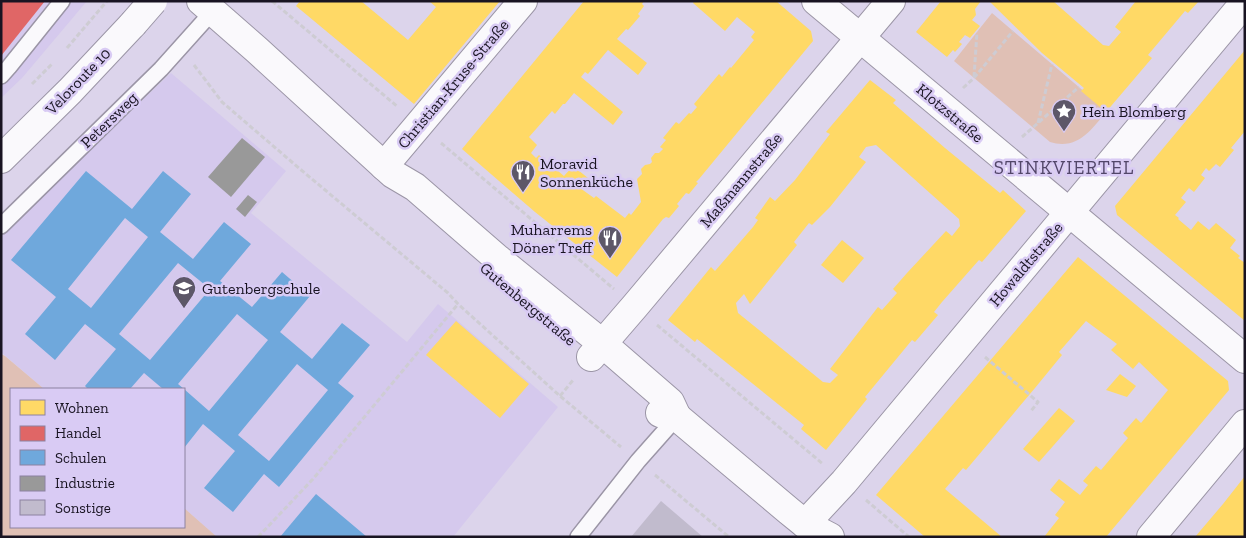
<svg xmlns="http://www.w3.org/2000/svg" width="1246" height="538" viewBox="0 0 1246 538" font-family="'Zilla Slab',serif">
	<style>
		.built { fill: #d5c9ed }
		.green { fill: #e0c0b5 }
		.homes { fill: #ffd966; fill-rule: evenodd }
		.shops { fill: #e06666 }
		.schools { fill: #6fa8dc; fill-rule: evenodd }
		.industry { fill: #999 }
		.building { fill: #c1bbcd }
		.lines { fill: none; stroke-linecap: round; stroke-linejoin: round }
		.lane-casing { stroke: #9b95a6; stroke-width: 18 }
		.street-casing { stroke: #9b95a6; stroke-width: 30 }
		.secondary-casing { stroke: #9b95a6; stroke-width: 30 }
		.path { stroke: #ceccd3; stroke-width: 3; stroke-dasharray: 5 2.5; stroke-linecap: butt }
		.lane { stroke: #faf9fc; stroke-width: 15 }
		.street { stroke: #faf9fc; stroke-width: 28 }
		.secondary { stroke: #faf9fc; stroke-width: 28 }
		.street-bridge-casing { stroke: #9b95a6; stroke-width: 30; stroke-linecap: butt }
		.street-bridge { stroke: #faf9fc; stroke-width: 28 }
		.labels { text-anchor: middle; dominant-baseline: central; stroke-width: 5; stroke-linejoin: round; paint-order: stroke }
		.street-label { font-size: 16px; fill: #191422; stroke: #d9cbf4 }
		.poi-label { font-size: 16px; fill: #191422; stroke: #d9cbf4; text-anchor: start }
		.quarter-label { font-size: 19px; letter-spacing: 1px; fill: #524669; stroke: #d9cbf4 }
	</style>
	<rect width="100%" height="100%" fill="#dcd4eb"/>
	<g class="built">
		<path d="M1 1H87L22 78 1 98Z"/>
		<path d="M171 73 286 171 251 213 407 342 438 304 558 407 453 537H217L184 508V389H44L1 352V234Z"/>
	</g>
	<g class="green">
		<path d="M992 13 1107 111C1095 125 1083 144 1062 144 1058 144 1054 143 1050 142L954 61Z"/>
		<path d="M1 354 5 356 44 389H11V527H184V508L217 537H1Z"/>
	</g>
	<g class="homes">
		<path d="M300 1H361L408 40 436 7 429 1H500L414 104 296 6Z"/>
		<path d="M584 1H644L642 4 644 6 638 14 640 16 628 30 626 29 617 39 647 63 638 75 608 50 588 74 585 72 581 77 623 112 613 125 574 93 565 104H563L555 114 552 111 529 137 537 145 531 153 536 158 539 155 564 176 573 166 588 178 580 188 594 198 596 196 625 218 629 213 631 215 641 202 637 179 642 174 641 169 645 165 650 164 652 162 651 158 655 153H659L663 149 660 147 666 140 663 138 676 122 679 124 689 113 691 114 697 107 694 104 719 74 722 77 730 67 731 68 754 40 751 37 755 32 737 17 725 31 693 3 694 1H776L811 31 813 41 699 179 696 182 698 183 689 194 686 193 677 204 679 206 669 218 666 217 663 219 617 277 535 212 462 149Z"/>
		<path d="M941 1H981L975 9 976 15 972 20 980 26 970 38 965 35 959 42 962 44 955 52 953 50 947 57 916 32Z"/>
		<path d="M989 1H1053L1103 45 1109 46 1121 32 1115 27 1136 1H1199L1188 13 1185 11 1148 55 1152 58 1106 112 1081 91 1084 88 1042 53Z"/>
		<path d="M1245 50V131L1231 148 1234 150 1220 167 1216 164 1209 171 1206 168 1201 175 1205 178 1194 192 1189 188 1181 198 1186 202 1175 215 1179 218 1178 219 1191 230 1198 221 1209 230 1216 223 1236 240 1230 248 1240 256 1238 258 1245 263V321L1117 215 1115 206Z"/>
		<path d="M870 80 896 100 893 103 945 148 1000 193 1003 190 1026 211 982 262 979 260 942 302 934 312 938 315 915 342 912 340 865 397 867 399 826 450 801 429 804 425 697 339 695 342 668 320 711 267 715 271 753 227 758 220 755 218 770 197 775 201 795 180 830 134 826 132ZM876 145 959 219 960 226 952 236 946 231 907 273 893 289 897 293 882 310 878 307 830 369 838 375 830 383 823 382 738 313 736 303 744 294 750 304 797 245 794 242 809 223 812 225 830 207 866 162 859 157 866 147Z"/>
		<path d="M842 240 864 258 843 283 821 265Z"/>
		<path d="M1078 257 1228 381 1229 390 1106 537H1044L1059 518 1055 515 1065 502 1050 490 1059 479 1080 495 1088 485 1083 481 1096 466 1101 470 1128 438 1123 433 1136 418 1141 423 1168 390 1139 362 1133 369 1111 350 1117 344 1086 321 1059 352 1062 355 1035 388 966 470 963 468 945 489 1002 537H925L876 495Z"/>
		<path d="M456 321 529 384 500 418 426 355Z"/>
		<path d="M1120 374 1136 386 1127 397 1106 390Z"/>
		<path d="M1059 408 1075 421 1039 462 1023 449Z"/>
		<path d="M1245 476V537H1195L1223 504Z"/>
	</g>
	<path class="shops" d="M1 1H45L1 56Z"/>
	<g class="schools">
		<path d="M86 171 132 209 163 171 191 194 160 232 193 259 224 222 251 244 220 281 252 307 282 272 310 296 280 332 312 359 342 323 370 345 338 383 354 396 279 487 264 474 233 512 204 488 235 451 203 424 184 448V389L209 411 268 340 237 314 178 384 184 389H163L144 373 130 389H88L85 386 116 349 85 324 55 360 25 334 56 297 11 260ZM125 218 148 237 91 308 68 289ZM178 263 210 289 150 360 119 334ZM297 364 328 390 269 461 238 435Z"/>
		<path d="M316 494 367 537H280Z"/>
	</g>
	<g class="industry">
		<path d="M242 138 265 157 231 197 208 177Z"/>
		<path d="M248 195 257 202 245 217 236 209Z"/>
	</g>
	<path class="building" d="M661 501 703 537H631Z"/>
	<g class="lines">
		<g class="lane-casing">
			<g id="lane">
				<path d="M1 76 9 67 62 1"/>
				<path d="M1 226 161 69 213 11"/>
				<path d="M578 537 638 461 677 417"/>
			</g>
		</g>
		<g class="street-casing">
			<g id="street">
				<path d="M816 1 1245 359"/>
				<path d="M1 159 70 91 133 24"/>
				<path d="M384 166 523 1"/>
				<path d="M591 357 635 306 891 1"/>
				<path d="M805 524 844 482 1245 2"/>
				<path d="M1151 537 1245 424"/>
			</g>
		</g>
		<g class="secondary-casing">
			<g id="secondary">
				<path d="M201 1 257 50 384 166 393 174 415 187 498 259 603 344 670 402 677 417"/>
				<path d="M660 413 677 417 789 511 805 524 830 537"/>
			</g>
		</g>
		<g class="path">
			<path d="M272 1 398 107"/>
			<path d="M67 48 107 1"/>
			<path d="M194 65 222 102 300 169 448 293 458 304 560 396 621 447"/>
			<path d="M974 77 977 32"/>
			<path d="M32 84 52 64"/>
			<path d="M963 88 974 78 1013 31"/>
			<path d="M1038 123 1052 64"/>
			<path d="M1022 137 1079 87"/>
			<path d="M441 143 614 289"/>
			<path d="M657 325 823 464"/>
			<path d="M985 357 1038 402 1031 411"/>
			<path d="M560 396 574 379"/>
			<path d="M655 475 729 537"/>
			<path d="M866 500 909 537"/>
			<path d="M258 537 313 479 458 304"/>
		</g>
		<use href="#lane" class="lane"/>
		<use href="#street" class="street"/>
		<use href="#secondary" class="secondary"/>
		<g class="street-bridge-casing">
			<path id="street-bridge" d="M133 24 153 1"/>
		</g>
		<use href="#street-bridge" class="street-bridge"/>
	</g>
	<defs>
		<g id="sight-pin" transform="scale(1.25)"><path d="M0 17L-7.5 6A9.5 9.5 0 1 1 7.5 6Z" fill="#5d5768" stroke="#d9cbf4"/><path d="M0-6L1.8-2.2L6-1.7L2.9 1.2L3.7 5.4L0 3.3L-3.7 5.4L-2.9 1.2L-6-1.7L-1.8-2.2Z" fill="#fff"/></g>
		<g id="restaurant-pin" transform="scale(1.25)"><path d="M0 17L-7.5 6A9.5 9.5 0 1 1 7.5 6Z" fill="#5d5768" stroke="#d9cbf4"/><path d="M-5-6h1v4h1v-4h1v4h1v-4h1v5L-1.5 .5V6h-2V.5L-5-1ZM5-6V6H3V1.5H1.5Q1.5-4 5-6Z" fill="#fff"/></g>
		<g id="school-pin" transform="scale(1.25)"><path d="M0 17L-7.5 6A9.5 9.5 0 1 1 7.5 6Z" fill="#5d5768" stroke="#d9cbf4"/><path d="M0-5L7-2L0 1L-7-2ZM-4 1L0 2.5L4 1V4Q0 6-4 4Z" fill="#fff"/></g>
	</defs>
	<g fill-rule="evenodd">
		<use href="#sight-pin" x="1064" y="111"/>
		<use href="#restaurant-pin" x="523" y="172"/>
		<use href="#restaurant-pin" x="610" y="238"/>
		<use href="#school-pin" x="184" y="288"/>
	</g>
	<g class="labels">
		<g class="street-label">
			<text transform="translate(78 81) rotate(-46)">Veloroute 10</text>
			<text transform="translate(453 84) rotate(-50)">Christian-Kruse-Straße</text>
			<text transform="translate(950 113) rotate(40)">Klotzstraße</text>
			<text transform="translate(109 120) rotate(-44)">Petersweg</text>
			<text transform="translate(741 180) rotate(-50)">Maßmannstraße</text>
			<text transform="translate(1026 264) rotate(-50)">Howaldtstraße</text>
			<text transform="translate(528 304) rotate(40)">Gutenbergstraße</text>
		</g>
		<g class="poi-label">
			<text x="1082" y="111">Hein Blomberg</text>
			<text x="540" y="163">Moravid<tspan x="540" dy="18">Sonnenküche</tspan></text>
			<text x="592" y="229" text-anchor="end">Muharrems<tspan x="592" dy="18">Döner Treff</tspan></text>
			<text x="202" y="288">Gutenbergschule</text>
		</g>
		<g class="quarter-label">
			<text x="1064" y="167">STINKVIERTEL</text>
		</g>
	</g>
	<rect width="1246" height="538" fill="none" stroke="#191422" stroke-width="5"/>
	<rect x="10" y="388" width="175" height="140" fill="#d9cbf4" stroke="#8c82a0"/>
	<rect x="20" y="400" width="25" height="15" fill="#ffd966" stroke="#8c82a0"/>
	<text x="55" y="413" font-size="15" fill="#191422">Wohnen</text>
	<rect x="20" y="426" width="25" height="15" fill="#e06666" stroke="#8c82a0"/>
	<text x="55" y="438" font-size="15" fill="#191422">Handel</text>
	<rect x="20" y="450" width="25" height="15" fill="#6fa8dc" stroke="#8c82a0"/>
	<text x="55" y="463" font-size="15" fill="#191422">Schulen</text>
	<rect x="20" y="476" width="25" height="15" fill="#999999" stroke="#8c82a0"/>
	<text x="55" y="488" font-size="15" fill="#191422">Industrie</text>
	<rect x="20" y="500" width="25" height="15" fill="#c1bbcd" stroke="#8c82a0"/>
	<text x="55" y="513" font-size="15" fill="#191422">Sonstige</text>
</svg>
